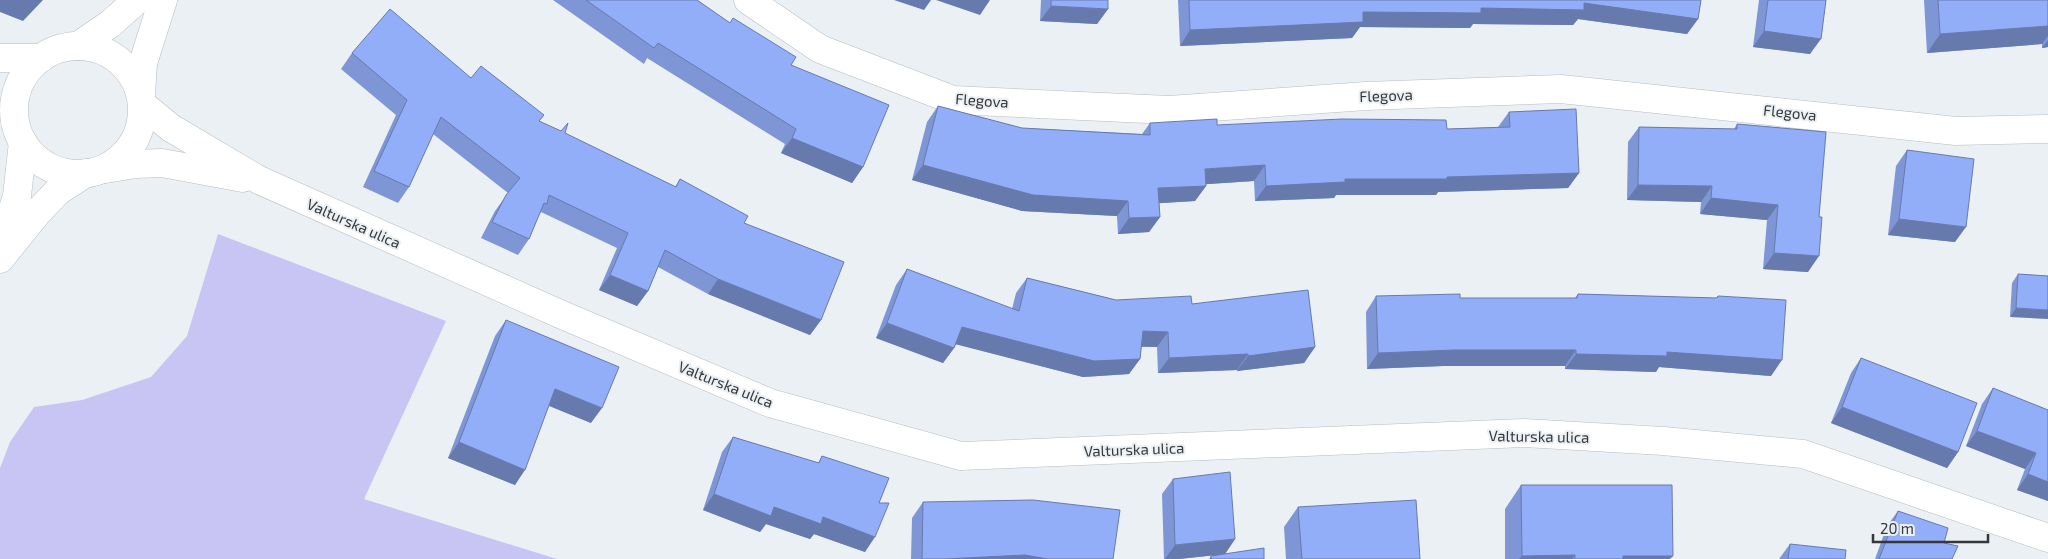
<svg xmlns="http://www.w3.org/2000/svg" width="2048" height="559" viewBox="0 0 2048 559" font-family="'Exo 2',sans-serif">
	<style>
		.green { fill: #c8c5f4 }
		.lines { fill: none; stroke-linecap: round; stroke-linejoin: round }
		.street-casing { stroke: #b8bcc1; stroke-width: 29 }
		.secondary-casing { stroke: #b8bcc1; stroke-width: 29 }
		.street { stroke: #fff; stroke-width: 28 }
		.secondary { stroke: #fff; stroke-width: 28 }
		.wall { fill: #7e96d5 }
		.shaded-wall { fill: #677aae }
		.building { fill: #93aef8; stroke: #677aae }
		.labels { text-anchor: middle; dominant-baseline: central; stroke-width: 4; stroke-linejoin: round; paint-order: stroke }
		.street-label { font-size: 15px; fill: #353739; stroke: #ebf0f5 }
	</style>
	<rect width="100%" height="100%" fill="#ebf0f5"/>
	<path class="green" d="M218 234 446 321 364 499 557 559H0V468L10 442 34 407 82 400 151 377 187 336Z"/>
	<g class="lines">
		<g class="street-casing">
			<g id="street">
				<path d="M748 0 820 49 953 100 1169 110 1366 96 1561 89 1956 131 2048 129"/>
				<path d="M0 250 17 196 23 142"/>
				<path d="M0 259 38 212 58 191 86 173"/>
			</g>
		</g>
		<g class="secondary-casing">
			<g id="secondary">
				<path d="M78 46 110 24 137 0"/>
				<circle cx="78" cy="110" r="64"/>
				<path d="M0 58H41"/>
				<path d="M141 94 143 63 163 0"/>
				<path d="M143 105 171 128 259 180 560 314 770 403 961 456 1524 433 1663 441 1803 454 2048 538"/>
				<path d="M105 169 136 164 162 163 243 178"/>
			</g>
		</g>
		<use href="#street" class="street"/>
		<use href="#secondary" class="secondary"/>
	</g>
	<g class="wall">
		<path d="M553 0H697L791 65 863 167 852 183 781 153 785 144 647 58 644 64Z"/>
		<path d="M1041 0H1108V9L1097 24 1040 21Z"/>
		<path d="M1178 0H1701L1698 19 1687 34 1578 19 1573 25 1473 24 1470 28 1360 27 1352 38 1180 46Z"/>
		<path d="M1759 0H1826L1810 54 1753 47Z"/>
		<path d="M1924 0H2048V47L2042 48V44L1927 53Z"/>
		<path d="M352 53 471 78 544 115 539 121 675 187 680 179 744 223 821 320 810 335 708 294 658 267 648 291 637 306 599 290 617 248 541 212 538 217 529 239 518 255 481 238 495 211 508 193 433 134 409 187 398 203 363 187 396 115 341 69Z"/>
		<path d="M938 106 1022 128 1142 134 1150 123 1217 125 1447 129 1498 127 1509 112 1579 173 1568 188 1438 192 1436 195H1336L1334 198 1255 201 1254 181 1206 184V186L1195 201 1159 203 1160 217 1149 232 1118 234 1117 216 1022 211 912 180 927 122Z"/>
		<path d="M1737 124 1826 132 1808 272 1763 269 1767 220 1700 214 1701 202 1627 200 1628 142 1639 127 1734 129Z"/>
		<path d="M1907 150 1955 242 1888 235 1896 166Z"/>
		<path d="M907 269 1012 309 1016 293 1027 278 1116 300 1192 304 1315 347 1304 363 1237 371V370L1158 373 1157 347H1141L1140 359 1129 374 1083 377 956 344 954 348 943 363 876 338 896 285Z"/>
		<path d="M2018 274 2048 276 2010 317 2012 283Z"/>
		<path d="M1578 294 1716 298 1718 296 1771 376 1659 367 1656 372 1565 369V366H1443L1367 369 1366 312 1376 296 1460 298H1575Z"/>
		<path d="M506 320 591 423 549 406 515 485 448 458 495 336Z"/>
		<path d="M1861 358 1958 452 1947 468 1831 423 1851 373Z"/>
		<path d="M1993 388 2048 410V501L2017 490 2025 469 1966 446 1982 404Z"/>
		<path d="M733 437 818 463 822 456 879 503 865 552 814 534 810 539 766 524 760 532 703 510 722 452Z"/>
		<path d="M1173 479 1235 539 1225 554 1264 559H1209L1211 556 1217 555 1179 559H1164L1162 494Z"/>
		<path d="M1521 485 1670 559H1505V509Z"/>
		<path d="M923 502 1113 559H911L912 518Z"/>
		<path d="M1298 507 1420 559H1286L1284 527Z"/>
		<path d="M1898 511 1944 543 1952 559H1875L1887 526Z"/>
		<path d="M1790 544 1845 559H1779Z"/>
	</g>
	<g class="shaded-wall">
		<path d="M0 0H43L23 21 0 12Z"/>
		<path d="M894 0H931L924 10Z"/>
		<path d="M936 0H990L980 15Z"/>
		<path d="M1584 3 1698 19 1687 34 1578 19 1573 25 1473 24 1470 28 1360 27 1352 38 1180 46 1190 30 1363 12 1481 8Z"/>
		<path d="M1051 6 1108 9 1097 24 1040 21Z"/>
		<path d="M2048 26V36L2042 44 1927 53 1940 34Z"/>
		<path d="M1764 31 1821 39 1810 54 1753 47Z"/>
		<path d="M2048 40V47L2042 48Z"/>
		<path d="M792 138 863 167 852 183 781 153Z"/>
		<path d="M923 165 1128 201 1117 216 1022 211 912 180Z"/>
		<path d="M1265 165 1254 181 1194 185 1205 169Z"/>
		<path d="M1579 173 1568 188 1438 192 1436 195H1336L1334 198 1255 201 1266 186 1345 179Z"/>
		<path d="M1638 185 1712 186 1701 202 1627 200Z"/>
		<path d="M1206 186 1195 201 1147 204 1158 188Z"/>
		<path d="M1711 198 1778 205 1767 220 1700 214Z"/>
		<path d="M1160 217 1149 232 1118 234 1129 218Z"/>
		<path d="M1899 219 1966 227 1955 242 1888 235Z"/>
		<path d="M1774 253 1819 256 1808 272 1763 269Z"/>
		<path d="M610 275 648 291 637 306 599 290Z"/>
		<path d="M718 279 821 320 810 335 708 294Z"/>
		<path d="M2016 308 2048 310V319L2010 317Z"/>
		<path d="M887 323 954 348 943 363 876 338Z"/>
		<path d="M962 327 1140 359 1129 374 1083 377 951 343Z"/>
		<path d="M1143 331 1168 332 1157 347 1133 346Z"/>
		<path d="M1315 347 1304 363 1237 371 1248 356Z"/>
		<path d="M1454 350H1576L1565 366H1443L1367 369 1378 353Z"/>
		<path d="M1667 352 1782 360 1771 376 1659 367 1656 372 1565 369 1576 354Z"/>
		<path d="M1248 354 1237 370 1158 373 1169 358Z"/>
		<path d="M555 389 602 408 591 423 545 404Z"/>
		<path d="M1842 407 1958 452 1947 468 1831 423Z"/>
		<path d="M1977 431 2036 453 2025 469 1966 446Z"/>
		<path d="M459 442 525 470 515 485 448 458Z"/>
		<path d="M2028 474 2048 482V501L2017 490Z"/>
		<path d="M714 494 823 517 875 537 865 552 814 534 810 539 766 524 760 532 703 510Z"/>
		<path d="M1235 539 1225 554 1179 559H1165L1175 545Z"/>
		<path d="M1025 555 1048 559H944Z"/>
		<path d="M1575 555 1572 559H1519L1522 556Z"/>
		<path d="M1623 556H1673L1670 559H1621Z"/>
	</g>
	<g class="building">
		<path d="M586 0H697L730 23 733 18 796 57 791 65 889 105 863 167 792 138 796 129 658 43 654 48Z"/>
		<path d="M1051 0H1108V9L1051 6Z"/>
		<path d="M1189 0H1701L1698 19 1584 3V10L1481 8V13L1363 12V22L1190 30Z"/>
		<path d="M1768 0H1826L1821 39 1764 31Z"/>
		<path d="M1938 0H2048V26L1940 34Z"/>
		<path d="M390 9 471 78 481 66 544 115 539 121 561 131 568 123 565 133 676 187 680 179 748 216 744 223 844 262 821 320 718 279 665 250 648 291 610 275 628 233 549 195 547 204 544 203 529 239 492 222 506 195 520 178 441 117 409 187 374 171 407 100 352 53Z"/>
		<path d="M938 106 1022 128 1150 135V123L1217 119V125L1342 119 1446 120 1447 129 1510 127 1509 112 1576 109 1579 173 1447 177V179H1345V182L1266 186 1265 165 1205 169 1206 186 1158 188 1160 217 1129 218 1128 201 1033 195 923 165Z"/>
		<path d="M1737 124 1826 132 1819 217H1822L1819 256 1774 253 1778 205 1711 198 1712 186 1638 185 1639 127 1737 129Z"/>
		<path d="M1907 150 1974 159 1966 227 1899 219Z"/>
		<path d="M907 269 1019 311 1027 278 1116 300 1191 296 1192 304 1308 290 1315 347 1248 356V354L1169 358 1168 332 1143 331 1140 359 1094 361 962 327 954 348 887 323Z"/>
		<path d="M2018 274 2048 276V310L2016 308Z"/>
		<path d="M1460 294V298H1577L1578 294 1717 298 1718 296 1786 300 1782 360 1667 352V356L1576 354V350H1454L1378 353 1376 296Z"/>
		<path d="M506 320 619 367 602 408 555 389 525 470 459 442Z"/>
		<path d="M1861 358 1977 403 1958 452 1842 407Z"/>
		<path d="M1993 388 2048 410V482L2028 474 2036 453 1977 431Z"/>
		<path d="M733 437 819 463 822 456 889 478 879 503H889L875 537 823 517 821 524 774 507 771 516 714 494Z"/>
		<path d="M1230 472 1235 539 1175 545 1173 479Z"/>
		<path d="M1521 485H1672L1673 556H1623V559H1575V555L1522 556Z"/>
		<path d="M1033 500 1120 510 1113 559H1048L1025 555 944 559H922L923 502Z"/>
		<path d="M1416 500 1420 559H1302L1298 507Z"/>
		<path d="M1898 511 1948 528 1944 543 1958 546 1952 559H1879Z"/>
		<path d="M1790 544 1846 550 1845 559H1788Z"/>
		<path d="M1264 548V559H1211V556Z"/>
	</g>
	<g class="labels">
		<g class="street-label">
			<text transform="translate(1386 95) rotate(-2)">Flegova</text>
			<text transform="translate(982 100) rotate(4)">Flegova</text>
			<text transform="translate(1790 112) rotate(6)">Flegova</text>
			<text transform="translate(354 223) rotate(24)">Valturska ulica</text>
			<text transform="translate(726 384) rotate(22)">Valturska ulica</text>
			<text transform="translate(1539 436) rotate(1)">Valturska ulica</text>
			<text transform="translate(1134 449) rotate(-2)">Valturska ulica</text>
		</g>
	</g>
	<path d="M1873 534v8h115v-8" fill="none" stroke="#353739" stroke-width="2.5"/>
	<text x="1880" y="534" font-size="15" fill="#353739" stroke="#ebf0f5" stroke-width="4" paint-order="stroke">20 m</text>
</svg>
